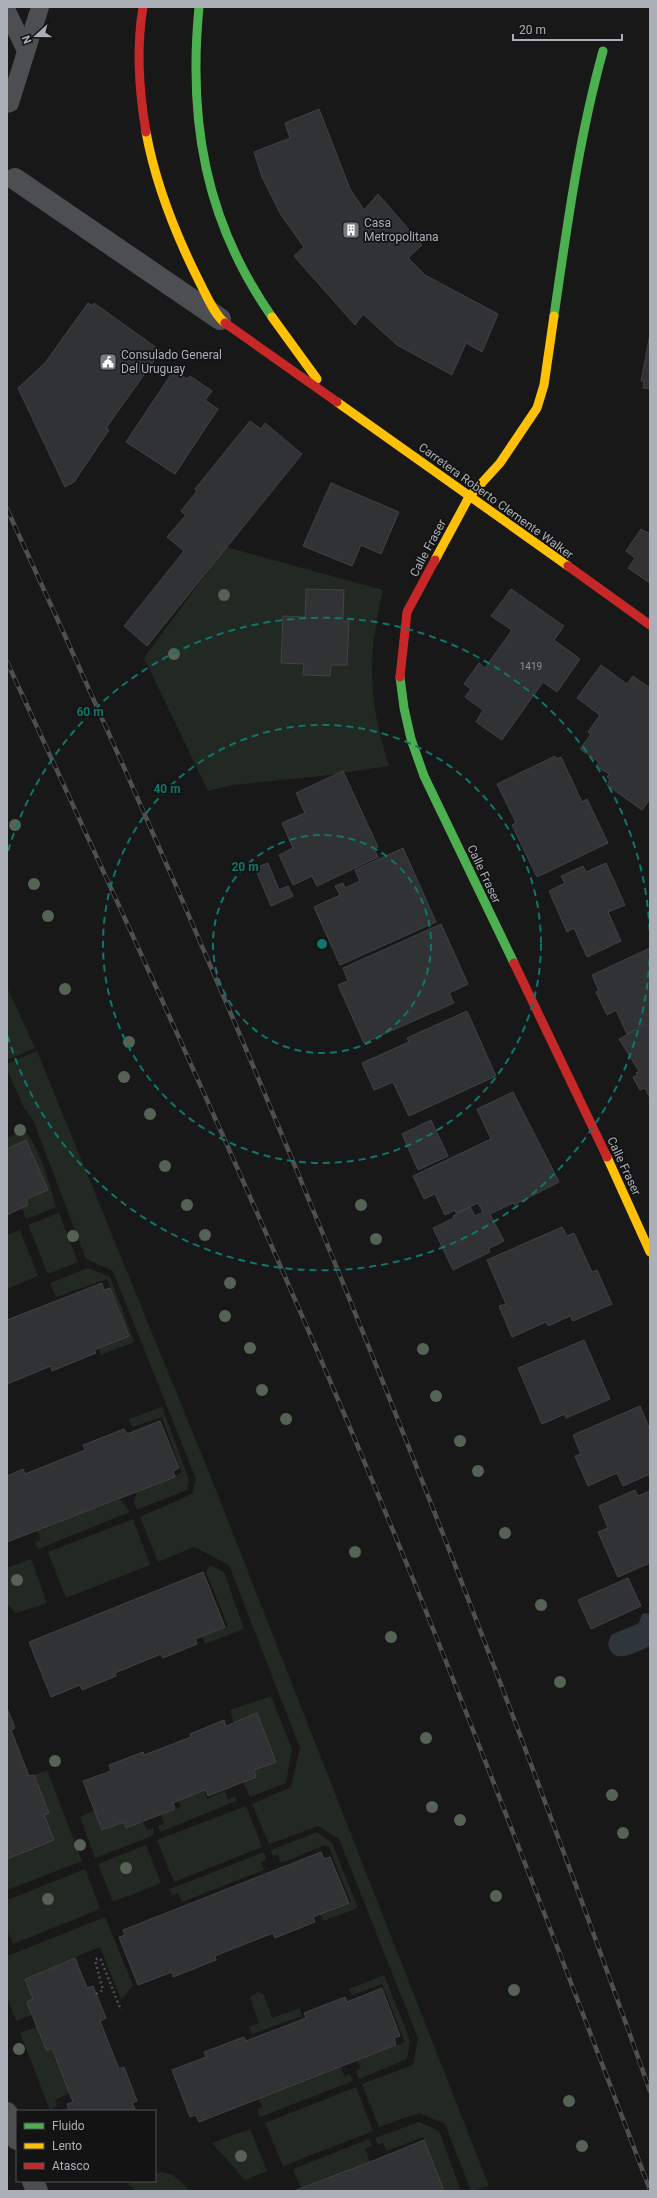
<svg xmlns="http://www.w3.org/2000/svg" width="657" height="2198" viewBox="0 0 657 2198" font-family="Roboto,sans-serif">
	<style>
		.green { fill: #222923 }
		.water { fill: #2f363b }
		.building { fill: #313233; stroke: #414245 }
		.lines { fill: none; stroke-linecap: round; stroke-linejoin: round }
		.path { stroke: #4e5052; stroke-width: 2.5; stroke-dasharray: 2 3; stroke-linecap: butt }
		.lane { stroke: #4d4e51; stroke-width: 18 }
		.street { stroke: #4d4e51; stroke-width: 22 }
		.fast { stroke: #4caf50; stroke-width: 9 }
		.slow { stroke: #ffc107; stroke-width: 9 }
		.jam { stroke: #c62828; stroke-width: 9 }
		.rail-casing { stroke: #4e4f51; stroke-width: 4.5 }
		.rail { stroke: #131314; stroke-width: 3; stroke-dasharray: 9; stroke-linecap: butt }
		.tree { fill: #546354 }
		.ring { fill: none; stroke: #0f766e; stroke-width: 2; stroke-dasharray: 7 5 }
		.labels { text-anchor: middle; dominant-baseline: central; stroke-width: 3.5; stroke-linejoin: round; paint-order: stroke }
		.number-label { font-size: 10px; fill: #8c9097 }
		.poi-label { font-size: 12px; fill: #abb0b8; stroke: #131314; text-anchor: start }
		.street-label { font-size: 12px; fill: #abb0b8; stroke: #131314 }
		.centre { fill: #0f766e; stroke: #131314; stroke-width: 2 }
		.ring-label { font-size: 12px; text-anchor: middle; font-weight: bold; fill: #0f766e; stroke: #131314; stroke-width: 3.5; stroke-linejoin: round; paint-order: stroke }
	</style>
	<rect width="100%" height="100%" fill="#181819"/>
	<g class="green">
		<path d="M226 547 383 590C367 658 368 700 389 766L321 776 233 785 208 791 144 658Z"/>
		<path d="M7 987 35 1048 7 1060Z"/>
		<path d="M37 1051 212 1480 489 2186 471 2191 445 2124 419 2113 379 2127 362 2084 413 2065 418 2038 339 1839 318 1826 269 1844 252 1804 291 1787 300 1748 229 1565 194 1547 158 1562 140 1517 192 1494 196 1479 113 1271 86 1259 33 1120 23 1106 7 1069V1064Z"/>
		<path d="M23 1131C37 1138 52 1191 56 1207L26 1219 22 1208 28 1205 26 1199 48 1189 26 1140 7 1149V1138Z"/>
		<path d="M59 1213 78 1262 48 1274 28 1225Z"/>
		<path d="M20 1230 38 1276 7 1289V1235Z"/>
		<path d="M88 1268 110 1277 134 1342 101 1355 99 1347 129 1335 107 1279 56 1297 50 1283Z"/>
		<path d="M162 1407 189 1480 187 1490 137 1510 134 1502 137 1492 182 1473 162 1417 132 1427 129 1419Z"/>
		<path d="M120 1499 130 1512 38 1549 35 1542 41 1540 37 1531Z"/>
		<path d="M133 1519 150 1565 66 1598 48 1552Z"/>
		<path d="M31 1559 47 1603 16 1613 7 1604V1568Z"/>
		<path d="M210 1565 224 1572 244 1629 205 1644 202 1636 228 1626 206 1572Z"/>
		<path d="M271 1696 292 1749 286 1783 250 1797 243 1782 256 1777 254 1770 276 1762 257 1714 234 1723 230 1710Z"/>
		<path d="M47 1770 82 1861 7 1890V1859L54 1840 44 1815 49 1812 34 1775Z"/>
		<path d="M204 1790 207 1799 225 1791 228 1799 235 1796 236 1801 160 1832 158 1826 164 1823 161 1815 181 1807 178 1801Z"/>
		<path d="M246 1806 262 1847 174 1882 157 1840Z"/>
		<path d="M95 1810 102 1830 124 1822 126 1828 143 1822 147 1830 153 1828 154 1833 152 1836 95 1858 80 1817Z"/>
		<path d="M317 1832 332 1843 358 1908 323 1921 320 1914 351 1902 329 1847 325 1845 281 1863 278 1855 273 1856 271 1850Z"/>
		<path d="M146 1845 161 1883 113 1902 98 1864Z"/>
		<path d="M264 1852 266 1859 261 1863 264 1870 182 1902 178 1893 172 1895 170 1889Z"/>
		<path d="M85 1869 100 1909 13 1944 7 1929V1900Z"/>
		<path d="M105 1917 133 1985 121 2000 100 1947 25 1978 33 1999 32 2015 16 2021 7 1997V1956Z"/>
		<path d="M384 1975 410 2040 407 2059 359 2079 356 2071 361 2068 357 2061 405 2042 382 1984 352 1995 349 1989Z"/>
		<path d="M258 1992 264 1995 272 2018 300 2008 302 2016 252 2034 249 2027 259 2023 250 1997Z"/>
		<path d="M37 2027 47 2051 52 2049 54 2053 70 2093 55 2100 57 2106 50 2110 20 2033Z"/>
		<path d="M341 2067 344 2076 350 2074 353 2081 260 2117 257 2109 262 2107 259 2099Z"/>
		<path d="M356 2087 373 2131 283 2166 265 2123Z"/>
		<path d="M419 2122 439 2131 461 2191H444L423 2137 387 2151 383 2143 378 2145 375 2138Z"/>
		<path d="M250 2129 267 2171 245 2180 212 2143Z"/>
		<path d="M369 2139 372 2146 365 2149 370 2162 301 2188 293 2169Z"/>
		<path d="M161 2172 173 2175 190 2191H136L128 2184 135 2181H155V2174Z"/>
	</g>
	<path class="water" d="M647 1613 650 1615V1646C636 1652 613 1667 608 1644L611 1635 639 1623 642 1614Z"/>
	<g class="building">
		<path d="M319 109 350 189 364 210 378 194 422 245 408 258 425 275 498 314 482 352 466 343 452 375 397 345 363 314 355 325 294 256 304 247 281 215 262 177 254 152 290 138 285 123Z"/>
		<path d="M88 303 93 306 94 303 161 351 106 428 109 430 74 482 65 487 18 388 45 363Z"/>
		<path d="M650 334V389L643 388 644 381H641Z"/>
		<path d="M174 370 187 379 190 376 212 391 205 400 218 409 175 474 126 442Z"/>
		<path d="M250 421 261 429 265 423 302 454 147 646 124 626 184 551 167 537 186 515 181 511 197 491 195 489Z"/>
		<path d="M331 483 399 512 381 554 361 545 352 566 303 546Z"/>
		<path d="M641 529 650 534V583L628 568 635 558 626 551Z"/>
		<path d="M306 589 344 590 343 621H349L347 665H331L330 676 303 675 304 664 281 663 283 616 305 617Z"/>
		<path d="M511 589 564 626 554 640 580 659 557 692 543 682 502 740 476 722 483 710 465 697 471 689 464 684 479 663 485 668 512 630 491 616Z"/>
		<path d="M601 665 627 684 633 676 650 688V799L642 810 607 785 610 780 607 777 609 774 596 766 599 762 580 749 591 734 588 732 600 715 577 698Z"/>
		<path d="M555 756 557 759 561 757 582 802 587 799 608 843 537 877 512 825 516 823 497 784Z"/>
		<path d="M343 771 378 847 374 849 378 857 317 886 312 876 293 885 279 855 293 848 282 823 305 813 296 793Z"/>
		<path d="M403 848 436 922 340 965 314 907 340 895 335 886 343 883 345 888 360 881 355 870Z"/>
		<path d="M268 863 279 890 288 886 293 896 271 906 255 868Z"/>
		<path d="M606 863 625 905 608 912 621 941 587 957 574 928 567 932 549 891 565 883 561 876 583 866 586 872Z"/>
		<path d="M441 924 468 984 449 993 454 1003 364 1043 338 985 348 981 343 968Z"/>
		<path d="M650 948V1020L627 1034 616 1010 607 1015 596 992 599 991 592 975Z"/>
		<path d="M467 1011 496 1076 409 1116 393 1082 374 1090 362 1063 409 1042 407 1038Z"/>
		<path d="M650 1022V1098L645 1088 640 1090 633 1077 638 1075 636 1073 639 1071 619 1039Z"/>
		<path d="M513 1092 559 1182 514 1205 513 1203 490 1214 504 1241 488 1249 490 1252 453 1270 433 1228 454 1218 453 1216 470 1207 475 1216 483 1212 478 1203 456 1213 455 1210 445 1215 435 1194 424 1199 413 1176 491 1139 477 1109Z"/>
		<path d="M431 1120 448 1156 418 1170 402 1134Z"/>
		<path d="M26 1140 48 1190 26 1199 28 1205 7 1215V1149Z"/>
		<path d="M562 1227 567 1236 574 1233 592 1272 597 1270 612 1304 573 1321 570 1316 548 1326 546 1322 512 1337 499 1306 506 1304 487 1260Z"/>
		<path d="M102 1283 104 1290 110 1288 129 1336 94 1350 96 1353 52 1371 51 1366 7 1384V1320Z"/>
		<path d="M584 1340 610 1399 566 1418 565 1414 542 1424 518 1368Z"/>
		<path d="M640 1406 650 1430V1474L623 1486 617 1473 588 1486 575 1456 581 1454 573 1435Z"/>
		<path d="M160 1421 179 1468 173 1471 175 1477 7 1542V1476L23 1469 25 1474 85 1450 83 1445 124 1429 127 1434Z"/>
		<path d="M635 1490 638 1496 650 1491V1563L618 1577 598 1532 608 1528 599 1506Z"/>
		<path d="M203 1572 225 1627 195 1639 197 1644 163 1658 161 1654 115 1673 116 1676 82 1690 80 1685 51 1697 29 1642Z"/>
		<path d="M628 1578 641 1606 591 1629 578 1600Z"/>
		<path d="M7 1708 15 1728 11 1730 29 1776 34 1775 49 1813 44 1815 54 1840 7 1859Z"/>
		<path d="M257 1713 276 1762 254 1770 256 1777 208 1796 206 1790H204L173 1803 175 1809 126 1828 124 1822 102 1830 83 1781 111 1771 109 1765 143 1752 144 1755 191 1737 190 1734 224 1720 226 1726Z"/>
		<path d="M321 1852 324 1859 330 1857 349 1903 313 1917 315 1922 275 1938 273 1933 215 1956 216 1960 173 1977 172 1972 138 1985 119 1937 125 1935 123 1930Z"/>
		<path d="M75 1958 87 1988 93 1986 106 2018 100 2021 119 2069 124 2067 137 2101 132 2103 136 2111H69L67 2104 73 2102 52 2048 47 2051 32 2015 27 2002 33 1999 25 1979Z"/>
		<path d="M382 1988 400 2036 394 2038 396 2045 199 2122 196 2115 190 2117 172 2070 206 2057 204 2052 244 2037 246 2041 306 2018 304 2013 345 1997 347 2002Z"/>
		<path d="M424 2140 444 2191H294L370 2162Z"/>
	</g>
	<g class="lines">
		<path class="path" d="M96 1994 103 1990 95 1960 98 1958 101 1960 121 2010"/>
		<g class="lane">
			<path d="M7 11 26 51"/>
			<path d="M7 104 10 103 40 7"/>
		</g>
		<g class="street">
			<path d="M15 179 220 319"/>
			<path d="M7 2113 17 2139"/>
			<path d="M33 2181 37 2191"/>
		</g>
		<g class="fast">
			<path d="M199 7C188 121 205 221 272 317"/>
			<path d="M554 316C567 227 579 137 603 51"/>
			<path d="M400 677 404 708 411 739 424 776 514 963"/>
		</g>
		<g class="slow">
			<path d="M146 132C156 187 177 238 202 287 208 299 215 315 225 323"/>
			<path d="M272 317 317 379"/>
			<path d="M337 402 568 566"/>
			<path d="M435 560 469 497 500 463 537 408 544 385 554 316"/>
			<path d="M607 1157 650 1252"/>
		</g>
		<g class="jam">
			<path d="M143 7C136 48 139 91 146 132"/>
			<path d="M225 323 337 402"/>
			<path d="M568 566 650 625"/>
			<path d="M400 677 407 612 435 560"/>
			<path d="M514 963 607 1157"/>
		</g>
		<g class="rail-casing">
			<g id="rail">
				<path d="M7 509C246 1026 460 1554 650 2091"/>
				<path d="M7 662C148 967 288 1273 415 1584 496 1785 573 1987 650 2190"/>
			</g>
		</g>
		<use href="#rail" class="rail"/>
	</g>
	<g class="tree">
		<circle cx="224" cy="595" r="6"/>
		<circle cx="174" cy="654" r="6"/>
		<circle cx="15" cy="825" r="6"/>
		<circle cx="34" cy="884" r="6"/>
		<circle cx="48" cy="916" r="6"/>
		<circle cx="65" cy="989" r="6"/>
		<circle cx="129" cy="1042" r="6"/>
		<circle cx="124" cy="1077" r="6"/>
		<circle cx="150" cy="1114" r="6"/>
		<circle cx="20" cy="1130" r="6"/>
		<circle cx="165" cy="1166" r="6"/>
		<circle cx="187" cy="1205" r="6"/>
		<circle cx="361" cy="1205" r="6"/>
		<circle cx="205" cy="1235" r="6"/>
		<circle cx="73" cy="1236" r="6"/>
		<circle cx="376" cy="1239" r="6"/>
		<circle cx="230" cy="1283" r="6"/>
		<circle cx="225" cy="1316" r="6"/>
		<circle cx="250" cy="1348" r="6"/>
		<circle cx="423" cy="1349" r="6"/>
		<circle cx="262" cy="1390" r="6"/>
		<circle cx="436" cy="1396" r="6"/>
		<circle cx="286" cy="1419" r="6"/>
		<circle cx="460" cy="1441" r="6"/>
		<circle cx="478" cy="1471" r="6"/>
		<circle cx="505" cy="1533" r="6"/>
		<circle cx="355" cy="1552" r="6"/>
		<circle cx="17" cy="1580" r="6"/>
		<circle cx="541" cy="1605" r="6"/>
		<circle cx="391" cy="1637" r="6"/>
		<circle cx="560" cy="1682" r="6"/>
		<circle cx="426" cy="1738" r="6"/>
		<circle cx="55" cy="1761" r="6"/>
		<circle cx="612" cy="1795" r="6"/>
		<circle cx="432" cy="1807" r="6"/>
		<circle cx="460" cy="1820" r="6"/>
		<circle cx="623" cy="1833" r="6"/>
		<circle cx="80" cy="1845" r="6"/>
		<circle cx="126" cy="1868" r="6"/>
		<circle cx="496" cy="1896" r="6"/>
		<circle cx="48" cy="1899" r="6"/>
		<circle cx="514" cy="1990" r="6"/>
		<circle cx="19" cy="2049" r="6"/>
		<circle cx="569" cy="2101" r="6"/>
		<circle cx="582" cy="2146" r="6"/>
		<circle cx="241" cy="2156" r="6"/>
	</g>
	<g class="ring">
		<circle cx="322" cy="944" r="109"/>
		<circle cx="322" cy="944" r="219"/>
		<path d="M650 947A328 328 0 0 1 8 1037M8 851A328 328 0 0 1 650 941"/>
	</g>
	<defs>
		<g id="building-square" transform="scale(0.9)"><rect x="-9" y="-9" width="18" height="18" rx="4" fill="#787b80" stroke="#131314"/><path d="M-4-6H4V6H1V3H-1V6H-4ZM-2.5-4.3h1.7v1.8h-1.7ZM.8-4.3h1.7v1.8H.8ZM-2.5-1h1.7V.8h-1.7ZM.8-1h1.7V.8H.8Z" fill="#fff"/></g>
		<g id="civic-square" transform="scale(0.9)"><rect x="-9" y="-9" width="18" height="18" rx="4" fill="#787b80" stroke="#131314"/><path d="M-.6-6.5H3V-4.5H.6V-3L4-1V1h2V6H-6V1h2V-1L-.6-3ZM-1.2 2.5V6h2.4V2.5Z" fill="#fff"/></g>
	</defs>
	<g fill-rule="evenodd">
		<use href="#building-square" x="351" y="230"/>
		<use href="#civic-square" x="108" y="362"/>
	</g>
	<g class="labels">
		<g class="number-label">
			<text x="531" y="666">1419</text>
		</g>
		<g class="poi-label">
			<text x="364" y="223">Casa<tspan x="364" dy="14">Metropolitana</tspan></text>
			<text x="121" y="355">Consulado General<tspan x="121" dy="14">Del Uruguay</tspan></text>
		</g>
		<g class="street-label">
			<text transform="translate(496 501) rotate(36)">Carretera Roberto Clemente Walker</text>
			<text transform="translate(428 548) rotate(-62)">Calle Fraser</text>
			<text transform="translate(484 874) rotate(65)">Calle Fraser</text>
			<text transform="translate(624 1166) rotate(65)">Calle Fraser</text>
		</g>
	</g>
	<circle cx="322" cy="944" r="6" class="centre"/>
	<g class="ring-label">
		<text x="90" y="716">60 m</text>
		<text x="167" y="793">40 m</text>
		<text x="245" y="871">20 m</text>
	</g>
	<rect width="657" height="2198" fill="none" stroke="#abb0b8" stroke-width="16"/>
	<rect x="16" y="2110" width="140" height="72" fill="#131314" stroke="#505256"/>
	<rect x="24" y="2123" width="20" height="6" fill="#4caf50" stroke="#505256"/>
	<text x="52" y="2130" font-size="12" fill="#abb0b8">Fluido</text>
	<rect x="24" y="2143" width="20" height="6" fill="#ffc107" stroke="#505256"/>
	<text x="52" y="2150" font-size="12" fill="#abb0b8">Lento</text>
	<rect x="24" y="2163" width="20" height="6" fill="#c62828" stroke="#505256"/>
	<text x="52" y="2170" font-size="12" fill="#abb0b8">Atasco</text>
	<g transform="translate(36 36) rotate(249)" stroke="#131314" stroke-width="3" paint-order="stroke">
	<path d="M0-3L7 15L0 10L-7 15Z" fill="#abb0b8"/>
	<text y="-6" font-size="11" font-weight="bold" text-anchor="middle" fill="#abb0b8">N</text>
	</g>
	<path d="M513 34v6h109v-6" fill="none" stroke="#abb0b8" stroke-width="2"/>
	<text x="519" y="34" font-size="12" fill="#abb0b8" stroke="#131314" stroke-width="3" paint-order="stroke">20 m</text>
</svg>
